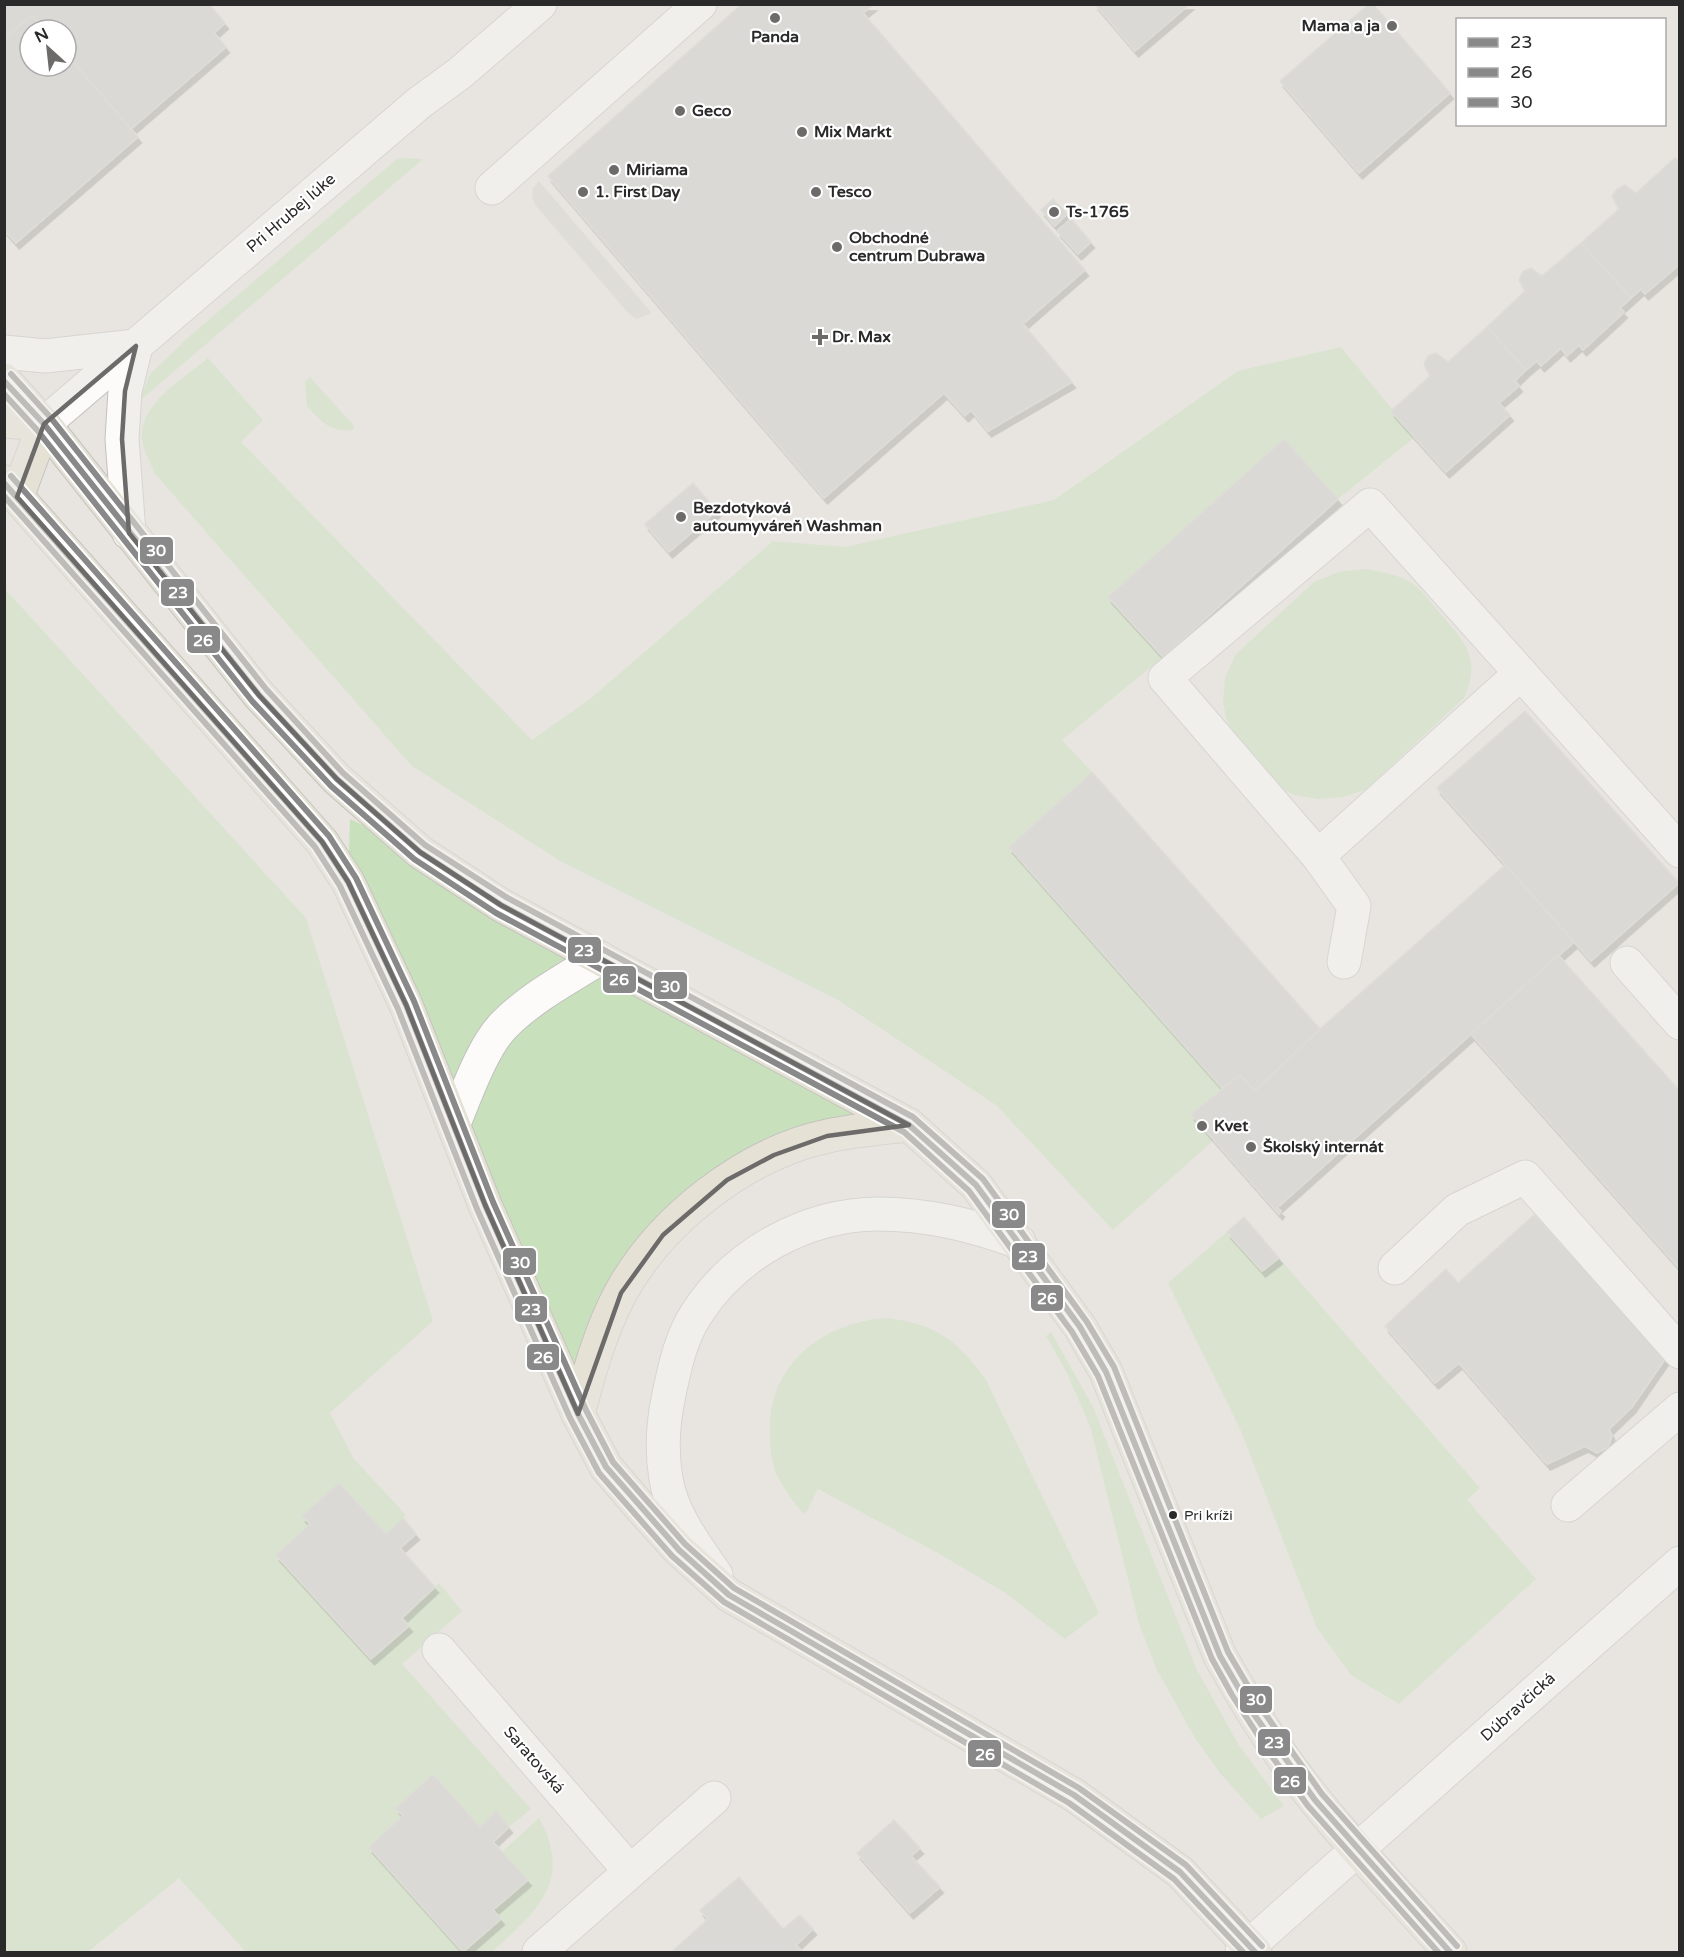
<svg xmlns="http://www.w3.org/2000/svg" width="1684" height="1957" viewBox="0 0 1684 1957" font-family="'Varela Round',sans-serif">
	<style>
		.green { fill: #c8e1bc }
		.plaza { fill: #d6d3ce }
		.building { fill: #cdcbc7; stroke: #d3d1cc; stroke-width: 1.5; filter: url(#shadow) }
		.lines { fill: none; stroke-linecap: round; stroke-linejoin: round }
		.minor-casing { stroke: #c1c1c0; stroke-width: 35 }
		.major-casing { stroke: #c4c3c1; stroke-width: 35 }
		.minor { stroke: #fcfbfa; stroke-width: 33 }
		.major { stroke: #e5e2d5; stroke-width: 33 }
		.bus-1-casing { stroke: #fff; stroke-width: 10 }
		.bus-2-casing { stroke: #fff; stroke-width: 10 }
		.bus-3-casing { stroke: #fff; stroke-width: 10 }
		.bus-1 { stroke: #898989; stroke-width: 6 }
		.bus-2 { stroke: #898989; stroke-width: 6 }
		.bus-3 { stroke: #898989; stroke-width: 6 }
		.marked { fill: none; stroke: #6c6b6a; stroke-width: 4.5; stroke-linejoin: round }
		.poi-dot { fill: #6c6b6a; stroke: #fff; stroke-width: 2 }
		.bus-dot { fill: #2a2a2a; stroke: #fff; stroke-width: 2 }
		.labels { text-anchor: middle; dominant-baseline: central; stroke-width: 4.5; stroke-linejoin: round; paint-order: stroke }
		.bus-label { font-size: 14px; fill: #2a2a2a; stroke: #fff; text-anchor: start }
		.poi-label { font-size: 16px; font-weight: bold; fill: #2a2a2a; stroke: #fff; text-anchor: start }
		.street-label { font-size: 16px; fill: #2a2a2a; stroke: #fff }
		.line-badge { stroke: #fff; stroke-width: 2 }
		.badge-label { font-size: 16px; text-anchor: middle; font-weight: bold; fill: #fff }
	</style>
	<defs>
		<filter id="shadow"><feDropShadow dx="3.5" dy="6" stdDeviation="0" flood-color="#0004"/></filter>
	</defs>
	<rect width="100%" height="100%" fill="#e8e5e0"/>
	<g class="green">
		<path d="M398 158 423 159 137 403 151 373 191 335Z"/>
		<path d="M1341 347 1415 437 1338 499 1285 440 1108 597 1163 657 1062 740 1092 772 1009 847 1222 1088 1192 1114 1214 1140 1113 1230 996 1105 838 1000 560 861 412 766 155 474C151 463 143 450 142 439 139 403 185 378 208 358L263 420 241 442 532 740 590 699 773 541 845 547 1054 500 1238 371Z"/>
		<path d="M310 377 354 426 353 430C330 433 321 421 307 406L305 382Z"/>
		<path d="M1365 569C1381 572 1399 574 1413 584 1423 591 1431 603 1439 612 1464 641 1482 658 1464 698L1365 790 1343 797 1318 799 1294 795 1270 782 1236 740 1226 718 1223 701 1225 678 1236 654 1314 582 1338 572Z"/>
		<path d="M4 588 306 918 433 1321 330 1413 354 1459 406 1515 386 1534 339 1483 302 1516 310 1524 277 1555 371 1659 408 1626 402 1618 439 1583 462 1611 402 1664 531 1809 509 1827 496 1812 480 1827 433 1774 396 1808 403 1816 370 1847 463 1952 501 1919 493 1910 528 1880 502 1852 539 1818C574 1881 536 1912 492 1952H246L179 1878 88 1952H5Z"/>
		<path d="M350 819 420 852 909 1125 827 1136 663 1235 578 1414 348 882Z"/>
		<path d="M1227 1232 1262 1271 1279 1258 1480 1488 1467 1500 1536 1579 1399 1704 1351 1675 1317 1628 1241 1431 1168 1283Z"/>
		<path d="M884 1318C934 1323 955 1338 985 1378L1099 1613 1065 1639 1004 1592 936 1552 818 1489 805 1515C794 1503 785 1491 778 1477 772 1466 770 1450 770 1437 766 1367 819 1324 884 1318Z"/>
		<path d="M1051 1332 1093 1407 1197 1670 1238 1744 1284 1806 1261 1819 1220 1773 1195 1738 1157 1670 1139 1624 1091 1429 1068 1375 1046 1336Z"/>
	</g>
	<path class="plaza" d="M539 181 651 312 650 314 637 319 629 314 536 206 532 197 533 188Z"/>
	<g class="building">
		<path d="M4 4H209L225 23 214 33 226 47 131 129 66 54V30H45L32 15 4 39Z"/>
		<path d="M742 4 873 5 863 13 1085 270 1023 324 1072 382 988 431 971 410 965 416 944 393 824 498 548 176Z"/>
		<path d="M1095 4H1190L1135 51Z"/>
		<path d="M1369 4H1373L1450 93 1359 173 1280 81Z"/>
		<path d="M32 15 45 30H30V66H66V54L138 137 16 243 4 230V39Z"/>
		<path d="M1675 158 1680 162V264L1645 294 1641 289 1631 298 1581 243 1619 209 1612 196 1617 189 1625 185 1636 193Z"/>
		<path d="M1053 199 1067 214 1055 226 1041 210Z"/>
		<path d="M1071 219 1091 242 1078 254 1057 231Z"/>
		<path d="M1581 243 1631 298 1620 308 1624 312 1583 350 1579 345 1567 356 1561 348 1541 366 1537 361 1526 370 1487 327 1525 291 1519 280 1523 271 1531 268 1542 276Z"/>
		<path d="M1487 327 1526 370 1515 381 1519 386 1499 403 1510 415 1446 472 1391 411 1430 376 1424 364 1428 356 1436 353 1448 362Z"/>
		<path d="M1284 439 1338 499 1163 657 1108 597Z"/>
		<path d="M693 483 717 511 669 552 645 524Z"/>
		<path d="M1525 711 1679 883 1591 961 1437 788Z"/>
		<path d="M1092 772 1320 1029 1255 1091 1240 1075 1222 1088 1009 847Z"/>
		<path d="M1505 865 1574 942 1277 1208 1281 1211 1279 1214 1191 1114 1240 1075 1255 1091 1320 1029Z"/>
		<path d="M1558 955 1680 1091V1269L1471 1034Z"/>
		<path d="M1534 1215 1611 1298 1637 1311 1633 1323 1665 1359 1632 1407 1609 1429 1612 1436 1608 1447 1597 1453 1585 1446 1547 1464 1459 1363 1435 1383 1385 1326 1446 1269 1458 1283Z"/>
		<path d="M1244 1217 1279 1258 1262 1271 1227 1232Z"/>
		<path d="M339 1483 386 1534 403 1518 416 1534 400 1548 435 1587 402 1618 409 1626 371 1659 276 1555 310 1524 302 1516Z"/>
		<path d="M433 1774 480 1827 496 1811 509 1827 493 1842 528 1880 493 1910 501 1919 463 1952 369 1847 403 1816 396 1808Z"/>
		<path d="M894 1820 920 1848 911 1856 940 1887 910 1913 857 1853Z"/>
		<path d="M739 1877 783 1929 800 1915 813 1929 796 1945 803 1952H677L674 1950 708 1919 700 1910Z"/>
	</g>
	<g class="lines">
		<g class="minor-casing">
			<g id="minor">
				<path d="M492 188 700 4"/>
				<path d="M4 352 45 356 136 346"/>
				<path d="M44 424 419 103 460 73 540 4"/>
				<path d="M129 533 122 439 125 391 136 346"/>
				<path d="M1521 673 1318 856 1165 678 1370 505 1680 851"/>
				<path d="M1318 856 1354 906 1344 962"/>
				<path d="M1627 963 1680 1023"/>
				<path d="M454 1123C466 1095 483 1045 505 1024 532 997 568 978 600 958"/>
				<path d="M1395 1268 1457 1210 1525 1177 1680 1352"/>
				<path d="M1568 1505 1680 1409"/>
				<path d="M716 1575C696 1546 672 1515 666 1479 661 1450 663 1422 669 1394 675 1366 681 1337 697 1313 736 1253 806 1215 877 1214 928 1214 972 1225 1019 1242"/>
				<path d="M439 1650 629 1870"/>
				<path d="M539 1952 714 1798"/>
				<path d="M1242 1952 1680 1563"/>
			</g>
		</g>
		<g class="major-casing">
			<g id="major">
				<path d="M4 380 44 424 259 695 337 779 420 852 501 905 909 1125 976 1185 1080 1327 1106 1372 1220 1656C1237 1686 1255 1717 1275 1746 1325 1820 1390 1885 1450 1952"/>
				<path d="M4 421 44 424"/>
				<path d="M4 482 322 842 348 882 406 1005 485 1205 578 1414 606 1467 642 1509 679 1550 729 1595 1074 1795 1180 1872 1255 1952"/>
				<path d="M17 497 44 424"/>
				<path d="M578 1414C589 1373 600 1332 620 1294 660 1220 746 1153 828 1136 855 1130 883 1128 909 1125"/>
			</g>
		</g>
		<use href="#minor" class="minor"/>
		<use href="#major" class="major"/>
		<g class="bus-1-casing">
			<g id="bus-1">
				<path d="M4 381 44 424 259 695 337 779 420 852 501 905 909 1125 976 1185 1080 1327 1106 1372 1220 1656 1253 1713 1315 1800 1450 1952"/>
				<path d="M4 483 322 842 348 882 406 1005 485 1205 578 1414 606 1467 679 1550 729 1595 1074 1795 1180 1872 1255 1952"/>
			</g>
		</g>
		<g class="bus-2-casing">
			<g id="bus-2">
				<path d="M4 394 37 430 252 701 331 786 414 859 496 913 904 1132 969 1191 1072 1332 1098 1376 1212 1659 1232 1695 1268 1751 1308 1806 1438 1952"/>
				<path d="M4 496 315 847 340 886 398 1009 477 1209 570 1418 599 1473 672 1556 724 1602 1069 1803 1174 1879 1243 1952"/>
			</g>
		</g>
		<g class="bus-3-casing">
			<g id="bus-3">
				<path d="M11 374 51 418 266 689 343 773 425 845 506 897 913 1117 983 1179 1087 1322 1114 1367 1228 1652 1261 1708 1322 1794 1457 1946"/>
				<path d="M11 476 329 836 356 878 414 1001 493 1202 586 1410 613 1462 685 1544 734 1588 1079 1788 1186 1865 1262 1946"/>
			</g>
		</g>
		<use href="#bus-1" class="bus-1"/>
		<use href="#bus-2" class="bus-2"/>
		<use href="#bus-3" class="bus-3"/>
	</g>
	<path d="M0 0H1684V1957H0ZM136 346 125 391 122 439 129 533 259 695 337 779 420 852 501 905 909 1125 827 1136 774 1155 727 1180 663 1235 621 1293 578 1414 485 1205 406 1005 348 882 322 842 17 497 44 424Z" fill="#e8e5e0" fill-opacity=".55" fill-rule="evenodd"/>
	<path class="marked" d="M136 346 125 391 122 439 129 533 259 695 337 779 420 852 501 905 909 1125 827 1136 774 1155 727 1180 663 1235 621 1293 578 1414 485 1205 406 1005 348 882 322 842 17 497 44 424Z"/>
	<g class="poi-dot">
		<circle cx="775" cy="18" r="6"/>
		<circle cx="1392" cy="26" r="6"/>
		<circle cx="680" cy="111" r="6"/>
		<circle cx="802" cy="132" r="6"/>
		<circle cx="614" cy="170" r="6"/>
		<circle cx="583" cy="192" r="6"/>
		<circle cx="816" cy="192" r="6"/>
		<circle cx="1054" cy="212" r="6"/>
		<circle cx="837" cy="247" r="6"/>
		<path d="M817 328h6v6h6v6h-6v6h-6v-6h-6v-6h6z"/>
		<circle cx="681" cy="517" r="6"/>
		<circle cx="1202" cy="1126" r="6"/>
		<circle cx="1251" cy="1147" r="6"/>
	</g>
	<circle class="bus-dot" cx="1173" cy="1515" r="5"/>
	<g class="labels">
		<g class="bus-label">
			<text x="1184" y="1515">Pri kríži</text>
		</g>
		<g class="poi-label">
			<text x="1380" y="26" text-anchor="end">Mama a ja</text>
			<text x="775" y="37" text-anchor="middle">Panda</text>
			<text x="692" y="111">Geco</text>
			<text x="814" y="132">Mix Markt</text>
			<text x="626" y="170">Miriama</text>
			<text x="595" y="192">1. First Day</text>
			<text x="828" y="192">Tesco</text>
			<text x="1066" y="212">Ts-1765</text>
			<text x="849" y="238">Obchodné<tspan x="849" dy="18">centrum Dubrawa</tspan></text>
			<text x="832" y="337">Dr. Max</text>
			<text x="693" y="508">Bezdotyková<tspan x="693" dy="18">autoumyváreň Washman</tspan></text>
			<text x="1214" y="1126">Kvet</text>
			<text x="1263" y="1147">Školský internát</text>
		</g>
		<g class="street-label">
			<text transform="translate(291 213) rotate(-41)">Pri Hrubej lúke</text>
			<text transform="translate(1518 1707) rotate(-42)">Dúbravčická</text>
			<text transform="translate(534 1760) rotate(49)">Saratovská</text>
		</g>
	</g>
	<g class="line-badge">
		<rect x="139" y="536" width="35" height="29" rx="6" fill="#898989"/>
		<rect x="160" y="578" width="35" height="29" rx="6" fill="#898989"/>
		<rect x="186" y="625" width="35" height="29" rx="6" fill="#898989"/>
		<rect x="567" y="936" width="35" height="28" rx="6" fill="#898989"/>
		<rect x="602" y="965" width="35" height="29" rx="6" fill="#898989"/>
		<rect x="653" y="971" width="35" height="29" rx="6" fill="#898989"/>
		<rect x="991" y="1200" width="35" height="29" rx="6" fill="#898989"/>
		<rect x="1011" y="1242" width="35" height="29" rx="6" fill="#898989"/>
		<rect x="502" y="1247" width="35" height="29" rx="6" fill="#898989"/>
		<rect x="1030" y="1284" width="34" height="28" rx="6" fill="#898989"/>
		<rect x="514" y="1295" width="34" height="28" rx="6" fill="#898989"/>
		<rect x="526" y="1343" width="34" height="28" rx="6" fill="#898989"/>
		<rect x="1239" y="1685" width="34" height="29" rx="6" fill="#898989"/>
		<rect x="1257" y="1728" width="34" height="29" rx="6" fill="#898989"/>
		<rect x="967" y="1739" width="35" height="29" rx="6" fill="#898989"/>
		<rect x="1273" y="1766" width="34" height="29" rx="6" fill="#898989"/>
	</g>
	<g class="badge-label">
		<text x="156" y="556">30</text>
		<text x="178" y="598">23</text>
		<text x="203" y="646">26</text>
		<text x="584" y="956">23</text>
		<text x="619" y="985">26</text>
		<text x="670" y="992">30</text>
		<text x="1009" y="1220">30</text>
		<text x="1028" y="1262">23</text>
		<text x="520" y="1268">30</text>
		<text x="1047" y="1304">26</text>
		<text x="531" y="1315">23</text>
		<text x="543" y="1363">26</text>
		<text x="1256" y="1705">30</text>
		<text x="1274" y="1748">23</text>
		<text x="985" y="1760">26</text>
		<text x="1290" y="1787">26</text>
	</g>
	<rect width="1684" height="1957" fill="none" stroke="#2a2a2a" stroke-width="12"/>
	<rect x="1456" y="18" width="210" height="108" fill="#ffffff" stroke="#aaaaaa" stroke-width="1.5"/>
	<rect x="1468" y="38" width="30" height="9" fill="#898989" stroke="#aaaaaa" stroke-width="1.5"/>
	<text x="1510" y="48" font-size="18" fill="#2a2a2a">23</text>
	<rect x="1468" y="68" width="30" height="9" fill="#898989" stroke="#aaaaaa" stroke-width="1.5"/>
	<text x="1510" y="78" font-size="18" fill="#2a2a2a">26</text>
	<rect x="1468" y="98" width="30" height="9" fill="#898989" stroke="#aaaaaa" stroke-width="1.5"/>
	<text x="1510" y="108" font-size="18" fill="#2a2a2a">30</text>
	<g transform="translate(48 48) rotate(333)"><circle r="28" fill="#ffffff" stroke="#aaaaaa" stroke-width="1.5"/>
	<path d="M0-4.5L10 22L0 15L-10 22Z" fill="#6c6b6a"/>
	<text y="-9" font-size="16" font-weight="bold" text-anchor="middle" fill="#2a2a2a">N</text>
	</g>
</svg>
